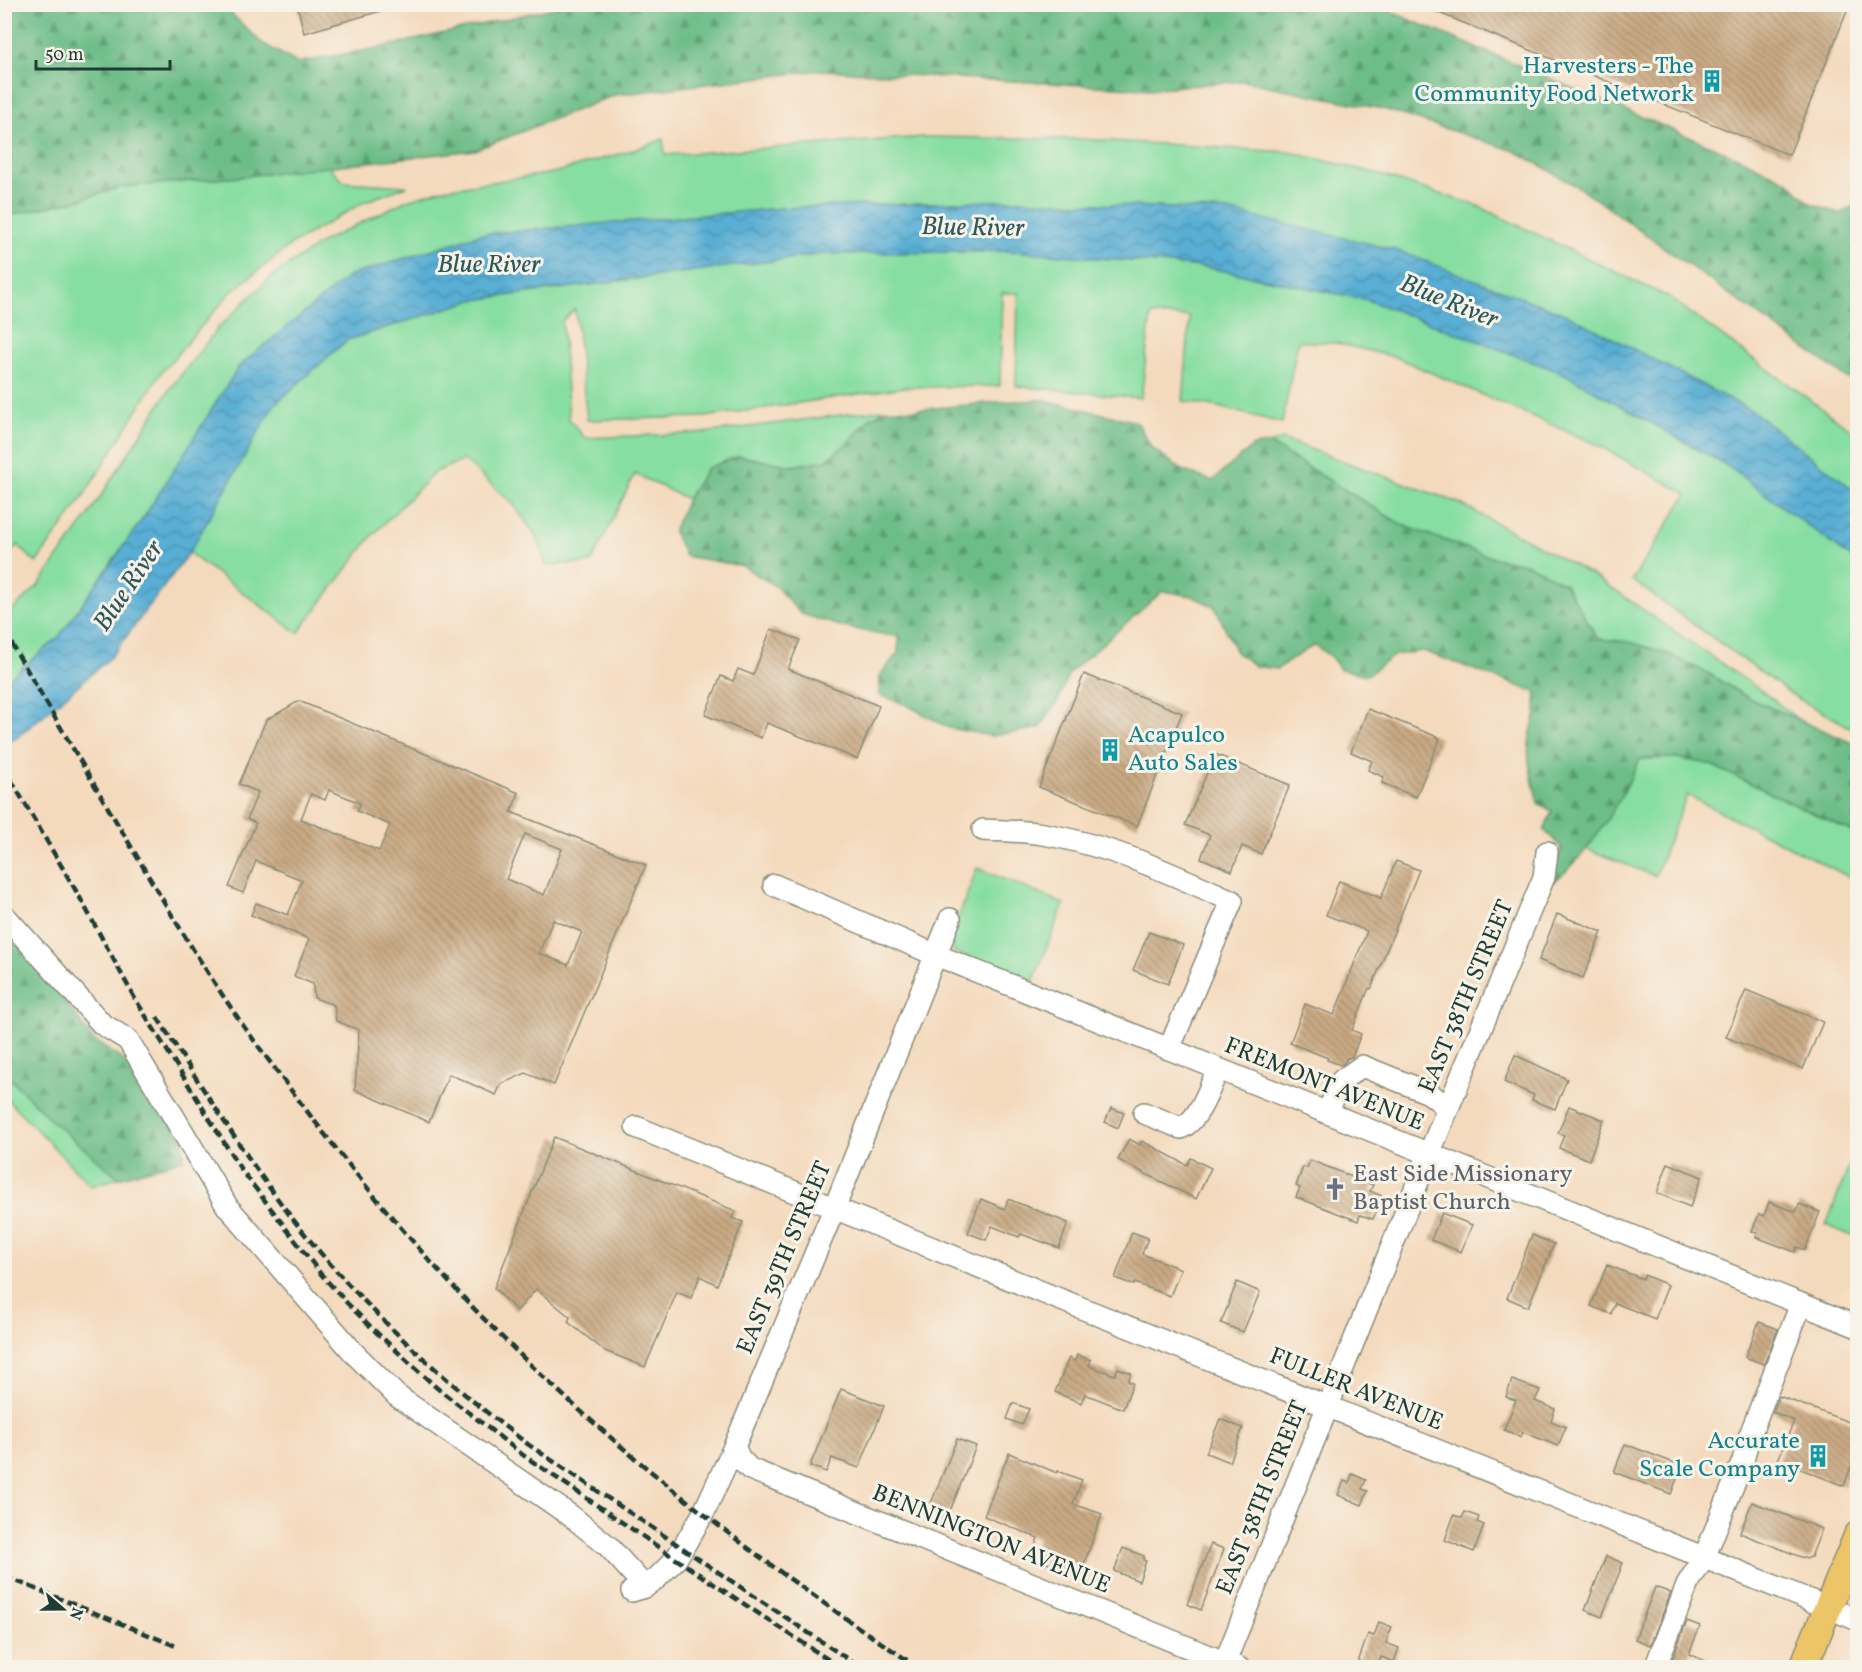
<svg xmlns="http://www.w3.org/2000/svg" width="1862" height="1672" viewBox="0 0 1862 1672" font-family="Vollkorn,serif">
	<style>
		.green { fill: #87dea2; stroke: #538e6b; stroke-width: 1.5 }
		.forest { fill: url(#forest-firs); stroke: #467d5e; stroke-width: 1.5 }
		.water { fill: url(#water-waves); stroke: #3c7684; stroke-width: 1.5 }
		.building { fill: url(#building-back-hatch); fill-rule: evenodd }
		.lines { fill: none; stroke-linecap: round; stroke-linejoin: round }
		.minor-casing { stroke: #8a8c78; stroke-width: 24 }
		.major-casing { stroke: #8a8c78; stroke-width: 30 }
		.minor { stroke: #fff; stroke-width: 21 }
		.major { stroke: #edc569; stroke-width: 27 }
		.rail { stroke: #1f3d34; stroke-width: 4.5; stroke-dasharray: 9 4.5; stroke-linecap: butt }
		.labels { text-anchor: middle; dominant-baseline: central; stroke-width: 6; stroke-linejoin: round; paint-order: stroke }
		.culture-label { font-size: 24px; fill: #0d838f; stroke: #f7f3e8; text-anchor: end }
		.street-label { font-size: 24px; fill: #1f3d34; stroke: #f7f3e8 }
		.worship-label { font-size: 24px; fill: #5b616d; stroke: #f7f3e8; text-anchor: start }
		.water-label { font-size: 26px; font-style: italic; fill: #2d595c; stroke: #f7f3e8 }
	</style>
	<defs>
		<pattern id="forest-firs" width="22" height="20" patternUnits="userSpaceOnUse" patternTransform="scale(1.5)"><rect width="22" height="20" fill="#6dbd88"/><path d="M5 1l3.5 6h-7zM16 11l3.5 6h-7z" fill="#599b70"/></pattern>
		<pattern id="water-waves" width="16" height="10" patternUnits="userSpaceOnUse" patternTransform="scale(1.5)"><rect width="16" height="10" fill="#58aed4"/><path d="M0 5q4-4 8 0t8 0" fill="none" stroke="#488fad"/></pattern>
		<pattern id="building-back-hatch" width="6" height="6" patternUnits="userSpaceOnUse" patternTransform="scale(1.5)"><rect width="6" height="6" fill="#caaa84"/><path d="M-1 5l2 2M0 0l6 6M5-1l2 2" fill="none" stroke="#a38c6d"/></pattern>
	</defs>
	<rect width="100%" height="100%" fill="#f7f3e8"/>
	<filter id="ink" filterUnits="userSpaceOnUse"><feTurbulence type="fractalNoise" baseFrequency=".0167" numOctaves="2"/><feDisplacementMap in="SourceGraphic" scale="12" xChannelSelector="R" yChannelSelector="G"/><feConvolveMatrix kernelMatrix="1 2 1 2 8 2 1 2 1" color-interpolation-filters="sRGB"/></filter>
	<filter id="wash" filterUnits="userSpaceOnUse"><feTurbulence type="fractalNoise" baseFrequency=".008" numOctaves="4" result="noise"/><feDisplacementMap in="SourceGraphic" scale="24" xChannelSelector="R" yChannelSelector="G"/><feGaussianBlur stdDeviation="1.35" result="paint"/><feColorMatrix in="noise" values="0 0 0 0 0 0 0 0 0 0 0 0 0 0 0 0 0 1.4 0 .05"/><feComposite in="paint" operator="in"/></filter>
	<g filter="url(#wash)">
		<rect width="100%" height="100%" fill="#f4dabd"/>
		<g class="green">
			<path d="M924 137 1081 139 1290 152 1371 172 1478 206 1668 297 1857 434V492L1752 411 1229 211 1017 200 783 208 481 234 349 276 144 517 58 638 5 682V617L38 586 90 513 169 390 219 327 271 277 324 241 407 200 443 189 553 173 637 149 663 139 665 155Z"/>
			<path d="M329 166 344 182 407 186 364 202 292 244 231 292 160 374 79 503 36 563 18 545 5 557V216L74 201 122 187 238 177Z"/>
			<path d="M1016 251 1205 267 1368 300 1565 374 1729 467 1857 562V731L1797 698 1632 580 1687 494 1596 444 1395 357 1336 343 1298 341 1282 423 1214 406 1183 401 1190 317 1151 315 1141 398 1016 386 1018 293H1002L1000 386 906 387 705 417 587 420 575 309 562 321 569 419 585 438 703 433 887 409 870 418 847 444 826 460 792 466 739 456 707 468 687 499 635 474 591 563 546 565 537 537 513 504 464 460 435 472 372 536 298 633 189 553 274 405 347 340 473 300 823 254Z"/>
			<path d="M1282 439 1459 503 1592 575 1766 694 1800 721 1748 698 1709 674 1666 653 1629 642 1598 639 1565 584 1529 565 1491 557 1402 525 1270 444Z"/>
			<path d="M1677 758 1709 764 1857 834V881L1687 795 1655 876 1587 849 1625 790 1640 759Z"/>
			<path d="M977 868 1064 904 1033 982 954 952 950 940Z"/>
			<path d="M4 1073 53 1122 119 1178 91 1186 5 1097Z"/>
			<path d="M1857 1146V1238L1826 1225Z"/>
		</g>
		<g class="forest">
			<path d="M570 4 1375 5 1744 160 1789 182 1810 203 1840 214 1857 204V385L1580 188 1515 151 1387 110 1243 81 1149 89 822 70 615 95 475 150 238 177 122 187 74 201 5 216V5H222L262 43 297 63 388 46Z"/>
			<path d="M1044 400 1137 422 1151 447 1182 470 1212 481 1253 446 1270 444 1402 525 1491 557 1529 565 1565 584 1598 639 1629 642 1666 653 1709 674 1748 698 1857 745V834L1709 764 1677 758 1640 759C1621 798 1589 859 1551 883L1561 847 1544 830 1552 811 1538 803C1534 785 1526 761 1529 743 1532 720 1539 716 1535 692L1423 651 1395 655 1367 675 1340 669 1331 657 1314 645 1277 669 1255 666 1236 652 1215 607 1192 596 1163 591 1069 673 1058 701 1040 728 992 736 949 728 907 705 879 695 880 675 898 653 899 637 847 628 801 614 775 586 743 566 685 556 673 531 687 499 707 468 739 456 792 466 826 460 847 444 870 418 887 409 913 410 998 402Z"/>
			<path d="M4 940 22 946 44 968 65 1002 93 1039 127 1063 153 1092 183 1141 184 1159 119 1178 53 1122 5 1073Z"/>
		</g>
		<path class="water" d="M1017 200 1229 211 1396 250 1570 316 1752 411 1857 492V562L1729 467 1565 374 1368 300 1205 267 1016 251 823 254 473 300 347 340 274 405 189 553 111 657 18 737 5 745V682L58 638 144 517 239 366 349 276 481 234 783 208Z"/>
		<g id="blocks">
			<g class="building">
				<path d="M297 4H388V9L304 33Z"/>
				<path d="M1417 4H1850L1789 155Z"/>
				<path d="M771 629 800 640 788 669 879 706 857 759 767 723 761 738 705 715 721 676 733 681 738 669 753 675Z"/>
				<path d="M1084 674 1182 713 1137 826 1039 787Z"/>
				<path d="M299 701 519 793 511 812 646 865 554 1085 526 1073 501 1084 496 1095 449 1074 429 1122 355 1090 359 1030 336 1021 334 1005 314 998 313 984 294 976 309 939 251 915 256 903 288 915 302 880 256 861 243 893 229 887 256 823 247 819 258 792 239 784 266 720ZM329 790 360 803 357 811 390 825 379 851 301 819 311 794 325 800ZM525 834 562 849 544 895 506 879ZM553 920 582 932 568 965 539 953Z"/>
				<path d="M1368 709 1440 738 1416 797 1382 783 1384 777 1368 770 1372 761 1351 752Z"/>
				<path d="M1215 754 1290 785 1261 854 1242 846 1232 871 1201 858 1210 835 1185 825Z"/>
				<path d="M1396 861 1419 870 1371 989 1369 988 1352 1030 1361 1034 1352 1057 1347 1058 1345 1062 1341 1065 1327 1060 1328 1058 1290 1043 1305 1004 1334 1015 1367 931 1326 915 1339 881 1381 898Z"/>
				<path d="M1557 914 1602 932 1583 978 1539 960Z"/>
				<path d="M1149 932 1183 945 1168 984 1133 970Z"/>
				<path d="M1746 990 1823 1022 1803 1069 1726 1037Z"/>
				<path d="M1515 1055 1567 1079 1555 1109 1532 1100 1534 1095 1504 1082Z"/>
				<path d="M1569 1106 1604 1120 1589 1160 1559 1148 1564 1135 1558 1133Z"/>
				<path d="M1111 1108 1124 1113 1118 1128 1105 1122Z"/>
				<path d="M554 1137 736 1211 732 1218 743 1222 717 1285 700 1276 691 1298 677 1292 645 1367 605 1351 568 1322 570 1317 536 1289 517 1311 494 1288Z"/>
				<path d="M1129 1139 1140 1145 1142 1141 1187 1165 1191 1158 1211 1168 1196 1199 1118 1160Z"/>
				<path d="M1310 1160 1373 1185 1370 1191 1382 1196 1373 1219 1360 1215 1358 1221 1296 1197 1300 1188 1296 1186 1303 1167 1307 1168Z"/>
				<path d="M1668 1163 1702 1177 1690 1207 1657 1193Z"/>
				<path d="M981 1199 1005 1209 1008 1199 1068 1223 1059 1248 1021 1234 1019 1237 992 1226 986 1240 968 1233Z"/>
				<path d="M1769 1202 1796 1212 1799 1204 1820 1212 1805 1250 1797 1247 1795 1252 1756 1237 1758 1233 1752 1231 1759 1214 1764 1216Z"/>
				<path d="M1442 1213 1472 1225 1461 1252 1431 1240Z"/>
				<path d="M1132 1232 1148 1238 1142 1254 1181 1269 1170 1296 1135 1283 1134 1285 1115 1278Z"/>
				<path d="M1532 1235 1554 1244 1528 1307 1507 1298Z"/>
				<path d="M1607 1265 1643 1279 1644 1275 1668 1285 1655 1319 1615 1303 1611 1314 1591 1306Z"/>
				<path d="M1237 1282 1260 1292 1243 1332 1221 1323Z"/>
				<path d="M1759 1322 1778 1329 1764 1364 1745 1357Z"/>
				<path d="M1077 1355 1091 1360 1089 1366 1115 1375 1118 1368 1131 1373 1128 1381 1133 1383 1123 1409 1085 1394 1081 1403 1055 1392 1069 1358 1075 1361Z"/>
				<path d="M1512 1380 1540 1390 1535 1401 1555 1409 1551 1421 1566 1427 1558 1446 1523 1432 1521 1437 1504 1430 1516 1400 1506 1397Z"/>
				<path d="M841 1389 884 1406 859 1468 832 1458 826 1472 810 1466Z"/>
				<path d="M1779 1396 1857 1425V1451L1844 1486 1778 1460 1794 1421 1773 1412Z"/>
				<path d="M1013 1403 1029 1409 1022 1425 1007 1419Z"/>
				<path d="M1220 1419 1243 1428 1230 1462 1206 1453Z"/>
				<path d="M957 1439 976 1446 946 1521 927 1513Z"/>
				<path d="M1625 1444 1682 1466 1671 1494 1614 1472Z"/>
				<path d="M1009 1453 1057 1473 1058 1471 1082 1480 1073 1504 1102 1514 1080 1575 1031 1557 1038 1538 984 1516Z"/>
				<path d="M1352 1474 1366 1480 1362 1489 1368 1491 1362 1505 1338 1495 1344 1481 1349 1483Z"/>
				<path d="M1752 1502 1822 1529 1811 1557 1806 1559 1740 1533Z"/>
				<path d="M1465 1512 1479 1517 1477 1522 1484 1525 1474 1552 1445 1540 1454 1515 1462 1518Z"/>
				<path d="M1211 1544 1224 1549 1201 1610 1187 1604Z"/>
				<path d="M1123 1548 1144 1556 1143 1560 1146 1561 1139 1581 1114 1571Z"/>
				<path d="M1606 1556 1623 1563 1602 1617 1585 1610Z"/>
				<path d="M1655 1587 1671 1593 1650 1645 1635 1639Z"/>
				<path d="M1687 1621 1700 1626 1689 1654 1722 1668H1669Z"/>
				<path d="M1379 1622 1392 1627 1386 1643 1399 1648 1394 1662 1381 1657 1377 1668H1356L1368 1634 1374 1636Z"/>
			</g>
		</g>
	</g>
	<g filter="url(#ink)">
		<use href="#blocks" fill-opacity="0" stroke="#8a8c78" stroke-width="1.5"/>
		<g class="lines">
			<g class="minor-casing">
				<g id="minor">
					<path d="M983 830C1003 831 1023 831 1043 834 1109 845 1171 873 1232 901L1169 1049"/>
					<path d="M774 885 936 955 1858 1327"/>
					<path d="M4 915 102 1024 128 1040 227 1206 354 1353 397 1396 571 1516 608 1546 645 1587"/>
					<path d="M1144 1113 1181 1128C1199 1121 1210 1087 1218 1069"/>
					<path d="M1327 1113 1342 1080 1362 1066 1429 1093 1448 1108"/>
					<path d="M636 1127C1042 1295 1451 1454 1858 1620"/>
					<path d="M734 1447 740 1459 750 1469 1239 1668"/>
					<path d="M632 1591 645 1587 657 1578 676 1559 703 1514 734 1447 834 1209 950 919"/>
					<path d="M1225 1662 1429 1154 1544 877 1547 852"/>
					<path d="M1655 1668 1688 1583 1704 1558 1743 1461 1748 1440 1801 1304"/>
				</g>
			</g>
			<g class="major-casing">
				<path id="major" d="M1803 1668 1858 1535"/>
			</g>
			<use href="#minor" class="minor"/>
			<use href="#major" class="major"/>
			<g class="rail">
				<path d="M4 631C46 702 87 773 129 843 166 906 203 968 245 1028 320 1131 401 1235 491 1326 620 1456 766 1567 919 1668"/>
				<path d="M4 768 79 896 134 997 240 1168 320 1273 347 1303 375 1331 437 1388 523 1455 676 1559 841 1668"/>
				<path d="M157 1017C201 1085 243 1154 292 1218 360 1305 441 1379 529 1445L861 1668"/>
				<path d="M4 1576 176 1646"/>
			</g>
		</g>
	</g>
	<defs>
		<g id="building-bare" transform="scale(1.8)"><path d="M-4-6H4V6H1V3H-1V6H-4ZM-2.5-4.3h1.7v1.8h-1.7ZM.8-4.3h1.7v1.8H.8ZM-2.5-1h1.7V.8h-1.7ZM.8-1h1.7V.8H.8Z" fill="#0f9aa8" stroke="#f7f3e8" stroke-width="2.5" paint-order="stroke"/></g>
		<g id="church-bare" transform="scale(1.8)"><path d="M-1.2-6h2.4v3.5h3.3v2.4h-3.3V6h-2.4V-.1h-3.3v-2.4h3.3Z" fill="#6b7280" stroke="#f7f3e8" stroke-width="2.5" paint-order="stroke"/></g>
	</defs>
	<g fill-rule="evenodd">
		<use href="#building-bare" x="1712" y="81"/>
		<use href="#building-bare" x="1110" y="750"/>
		<use href="#church-bare" x="1335" y="1189"/>
		<use href="#building-bare" x="1818" y="1456"/>
	</g>
	<g class="labels">
		<g class="culture-label">
			<text x="1694" y="67">Harvesters - The<tspan x="1694" dy="28">Community Food Network</tspan></text>
			<text x="1128" y="736" text-anchor="start">Acapulco<tspan x="1128" dy="28">Auto Sales</tspan></text>
			<text x="1800" y="1442">Accurate<tspan x="1800" dy="28">Scale Company</tspan></text>
		</g>
		<g class="street-label">
			<text transform="translate(1467 997) rotate(-67)">EAST 38TH STREET</text>
			<text transform="translate(1324 1085) rotate(22)">FREMONT AVENUE</text>
			<text transform="translate(785 1258) rotate(-67)">EAST 39TH STREET</text>
			<text transform="translate(1356 1390) rotate(22)">FULLER AVENUE</text>
			<text transform="translate(1263 1498) rotate(-68)">EAST 38TH STREET</text>
			<text transform="translate(991 1540) rotate(22)">BENNINGTON AVENUE</text>
		</g>
		<g class="worship-label">
			<text x="1353" y="1175">East Side Missionary<tspan x="1353" dy="28">Baptist Church</tspan></text>
		</g>
		<g class="water-label">
			<text transform="translate(973 228) rotate(1)">Blue River</text>
			<text x="489" y="265">Blue River</text>
			<text transform="translate(1449 302) rotate(22)">Blue River</text>
			<text transform="translate(129 586) rotate(-56)">Blue River</text>
		</g>
	</g>
	<rect width="1862" height="1672" fill="none" stroke="#f7f3e8" stroke-width="24"/>
	<g transform="translate(63 1609) rotate(110)" stroke="#f7f3e8" stroke-width="4.5" paint-order="stroke">
	<path d="M0-4.5L10 22L0 15L-10 22Z" fill="#1f3d34"/>
	<text y="-9" font-size="16" font-weight="bold" text-anchor="middle" fill="#1f3d34">N</text>
	</g>
	<path d="M36 60v9h134v-9" fill="none" stroke="#1f3d34" stroke-width="3"/>
	<text x="45" y="60" font-size="18" fill="#1f3d34" stroke="#f7f3e8" stroke-width="4.5" paint-order="stroke">50 m</text>
</svg>
